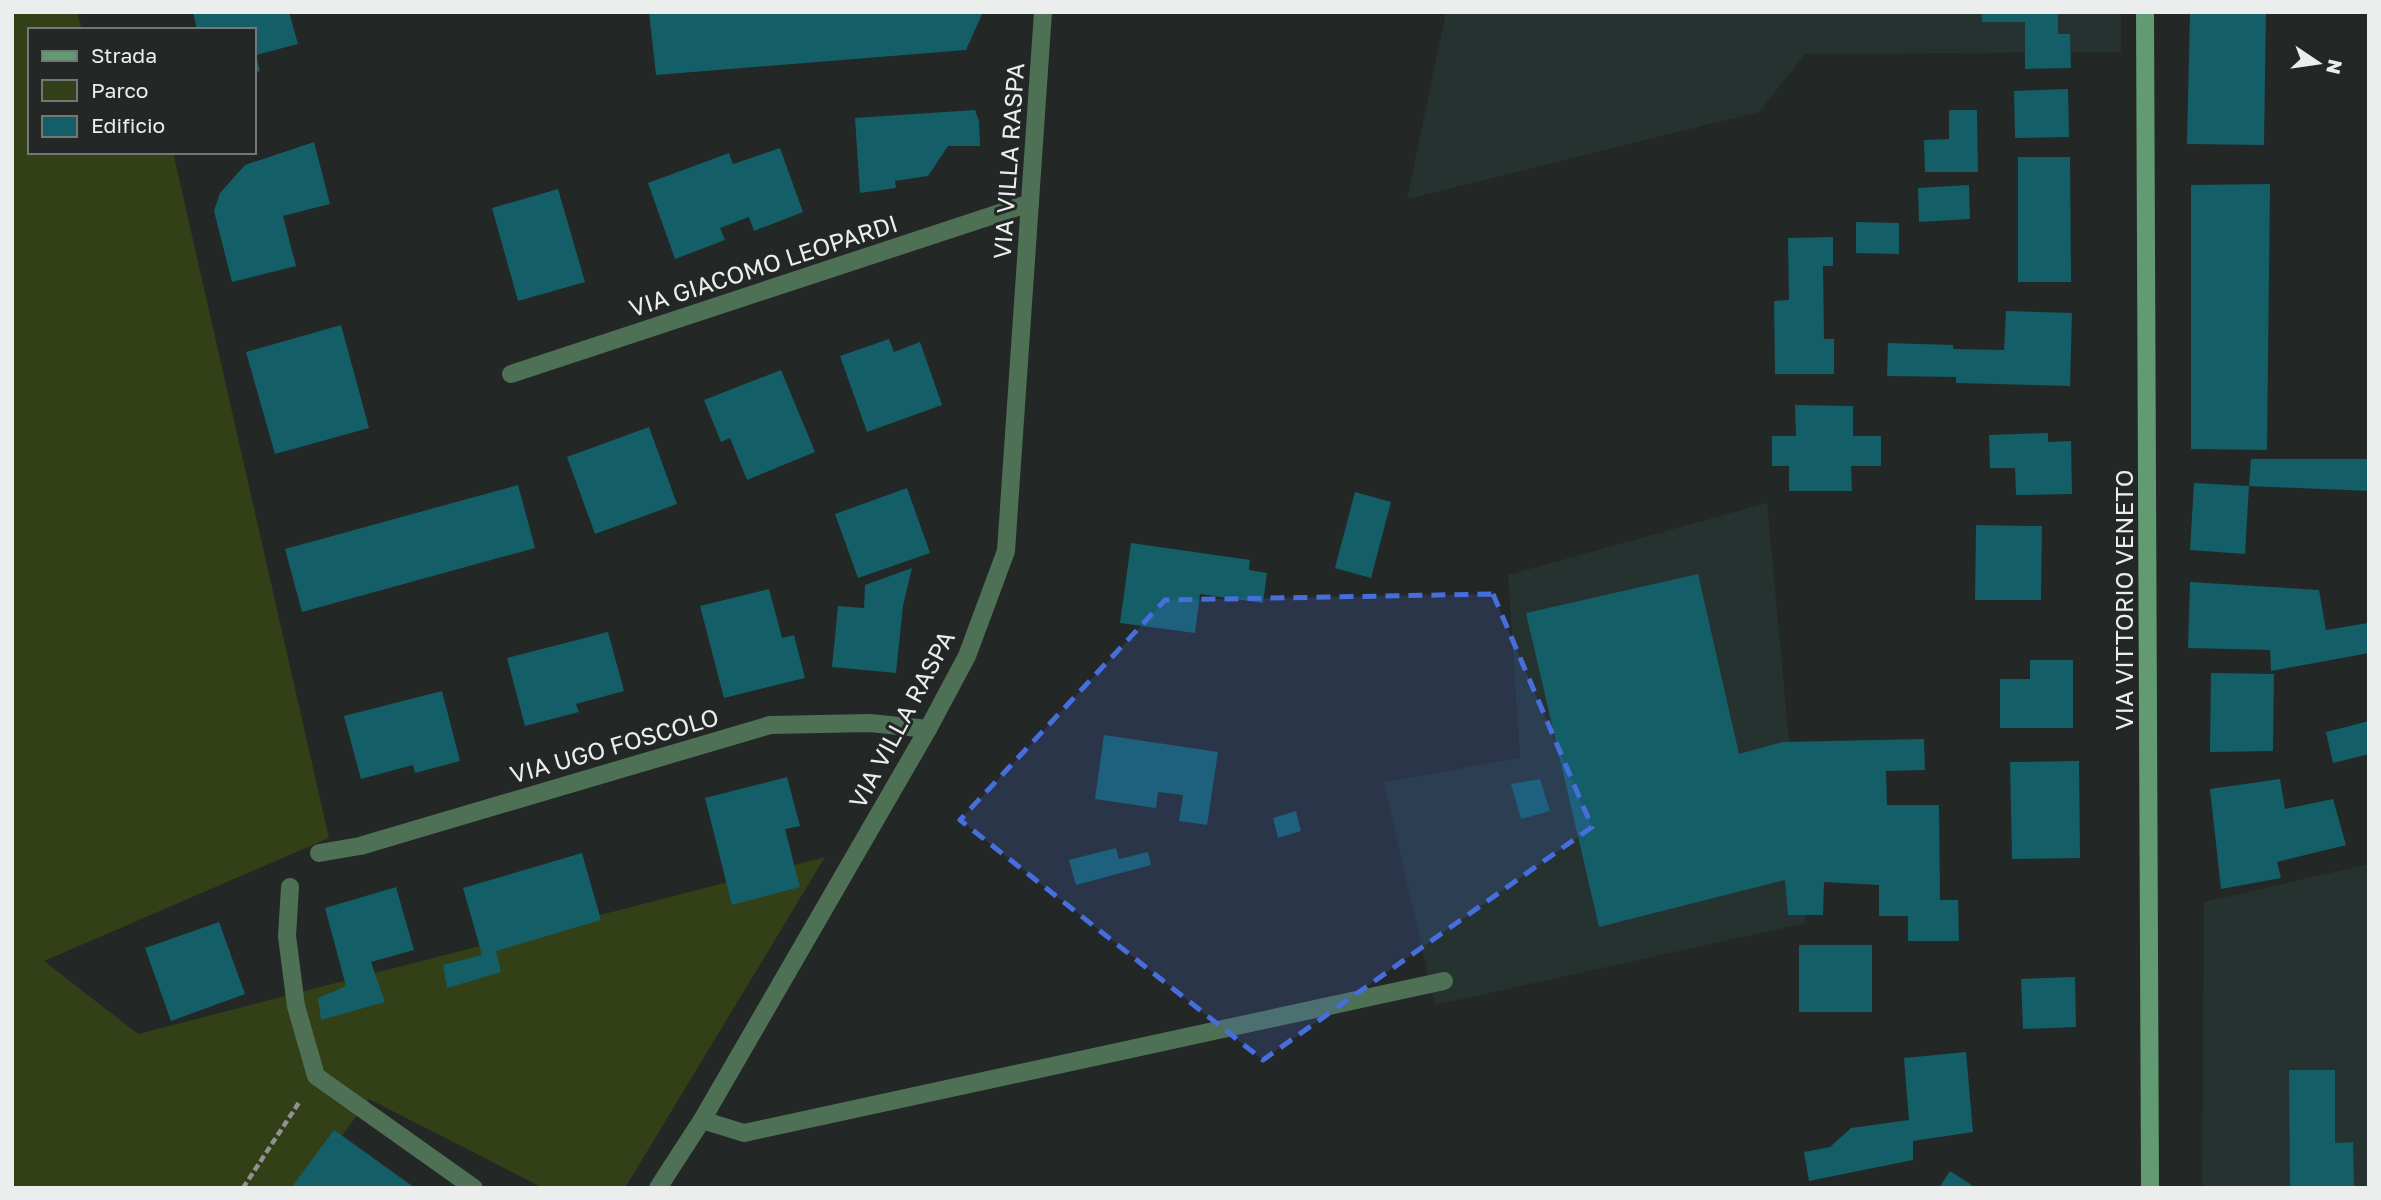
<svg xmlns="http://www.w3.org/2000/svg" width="2381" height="1200" viewBox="0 0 2381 1200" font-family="'Golos Text',sans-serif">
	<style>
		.built { fill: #26322f }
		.green { fill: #333f16 }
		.building { fill: #145e67 }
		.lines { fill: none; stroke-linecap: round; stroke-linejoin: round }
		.path { stroke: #8e9291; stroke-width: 4.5; stroke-dasharray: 7 3.5; stroke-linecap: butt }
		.lane { stroke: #4e7156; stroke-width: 18 }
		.street { stroke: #4e7156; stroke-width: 18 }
		.secondary { stroke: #629b71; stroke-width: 18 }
		.marked { fill: #466edc; fill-opacity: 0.2; stroke: #466edc; stroke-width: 5; stroke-dasharray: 14 9; stroke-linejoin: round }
		.labels { text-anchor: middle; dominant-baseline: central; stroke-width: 6; stroke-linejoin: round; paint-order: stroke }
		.street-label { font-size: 24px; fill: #ebeeed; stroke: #232726 }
	</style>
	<rect width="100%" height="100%" fill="#232726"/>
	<g class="built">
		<path d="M1446 12H2121V52L1805 54 1759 112 1407 199Z"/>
		<path d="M1767 503 1806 923 1435 1005 1384 782 1520 758 1508 575Z"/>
		<path d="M2369 864V1188H2202L2204 902Z"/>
	</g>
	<path class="green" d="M12 12H77L82 30H30V152H173L329 838 44 961 138 1034 825 857 625 1188H543L369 1099 304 1188H12Z"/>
	<g class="building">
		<path d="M193 12H289L298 44 256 55 260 71 254 73V30H197Z"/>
		<path d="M649 12H983L966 50 656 75Z"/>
		<path d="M1982 12H2058V34H2070L2071 68 2025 69V22H1982Z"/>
		<path d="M2190 12H2266L2264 145 2187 144Z"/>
		<path d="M2068 89 2069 137 2015 138 2014 91Z"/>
		<path d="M975 110 979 121 980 146H948L928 176 895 181 896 188 860 193 855 118Z"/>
		<path d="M1949 110H1977L1978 172H1925L1924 140 1949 139Z"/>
		<path d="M314 142 330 204 283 216 296 266 232 282 214 211 220 193 245 165Z"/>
		<path d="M780 148 803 212 754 231 749 217 720 228 725 240 675 259 648 183 729 153 733 164Z"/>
		<path d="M2018 157H2070L2071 282H2018Z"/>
		<path d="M2270 184 2267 450 2191 449V185Z"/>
		<path d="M1969 185 1970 219 1919 222 1918 188Z"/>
		<path d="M558 189 585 282 518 301 492 208Z"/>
		<path d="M1856 222 1899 223V254L1856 253Z"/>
		<path d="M1833 237V266H1823L1824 339H1834V374H1775L1774 301 1789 300 1788 238Z"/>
		<path d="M2006 311 2072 313 2070 386 1956 383V377L1887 376 1888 343 1953 345V349L2004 350Z"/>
		<path d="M341 325 369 428 275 454 246 352Z"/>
		<path d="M889 339 894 352 920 342 942 405 867 432 840 356Z"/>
		<path d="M781 370 815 452 747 480 730 438 721 442 704 400Z"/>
		<path d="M1795 405 1853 406V436H1881V466H1851L1852 491H1789V466H1772V436H1796Z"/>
		<path d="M649 427 677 504 595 534 567 457Z"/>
		<path d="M2048 433V442L2071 441 2072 494 2016 495 2015 468H1990L1989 435Z"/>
		<path d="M2251 459H2369V491L2249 486Z"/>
		<path d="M2194 483 2249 486 2245 554 2190 550Z"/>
		<path d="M518 485 535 548 302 612 285 549Z"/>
		<path d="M907 488 930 553 858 578 835 514Z"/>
		<path d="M1355 492 1391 502 1371 578 1335 568Z"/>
		<path d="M1976 525 2042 526 2041 600H1975Z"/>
		<path d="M1131 543 1250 560 1249 570 1267 573 1263 603 1200 594 1195 633 1120 623Z"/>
		<path d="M912 568 903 606 896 673 832 667 838 606 864 608 865 585Z"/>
		<path d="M1698 574 1739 754 1783 742 1924 739 1925 770 1886 771 1887 805H1939L1940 900H1958L1959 941H1908V916H1879V885L1824 882 1823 915H1788L1785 880 1599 927 1526 613Z"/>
		<path d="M2190 582 2319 590 2326 630 2368 623 2369 653 2271 671 2270 650 2188 648Z"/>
		<path d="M769 589 782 638 794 635 805 678 724 698 700 606Z"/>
		<path d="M608 632 624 691 576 704 579 712 525 726 507 658Z"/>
		<path d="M2030 660H2073V728H2000V679H2030Z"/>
		<path d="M2211 673 2274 674 2273 751 2210 752Z"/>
		<path d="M442 691 460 761 415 773 413 765 361 779 344 716Z"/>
		<path d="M2369 721V754L2333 763 2326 732Z"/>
		<path d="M1104 735 1218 752 1207 825 1179 821 1183 795 1158 792 1156 808 1095 799Z"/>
		<path d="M2079 761 2080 858 2012 859 2010 762Z"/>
		<path d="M787 777 800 826 785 829 800 887 732 905 705 798Z"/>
		<path d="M1540 779 1550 811 1521 819 1511 784Z"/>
		<path d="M2280 779 2285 809 2333 799 2346 845 2277 862 2281 878 2221 889 2210 789Z"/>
		<path d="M1296 811 1301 831 1278 838 1273 818Z"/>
		<path d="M1116 848 1119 859 1148 852 1151 865 1076 885 1069 860Z"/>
		<path d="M582 853 601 920 496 951 501 972 447 988 443 965 482 955 463 888Z"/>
		<path d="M396 887 414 950 371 962 385 1002 321 1020 318 998 346 986 325 908Z"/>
		<path d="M219 922 245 994 171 1021 145 948Z"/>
		<rect x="1799" y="945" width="73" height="67"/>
		<path d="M2075 977 2076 1027 2023 1029 2021 979Z"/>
		<path d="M1966 1052 1973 1132 1913 1141V1160L1809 1181 1804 1152 1830 1147 1851 1128 1909 1120 1904 1058Z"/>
		<path d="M2289 1070H2335V1143L2353 1142 2354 1188H2290Z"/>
		<path d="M334 1130 337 1132 415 1188H291Z"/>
		<path d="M1950 1171 1976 1188H1939Z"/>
	</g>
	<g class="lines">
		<path class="path" d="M243 1188 300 1101"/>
		<g class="lane">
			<path d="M290 887 287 936 296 1006 316 1076 474 1188"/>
			<path d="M702 1120 744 1133 1444 981"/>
		</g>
		<g class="street">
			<path d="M511 374 1030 203"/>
			<path d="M319 853 360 846 770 725 870 723 928 729"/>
			<path d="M658 1188 702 1120 928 729 967 656 1006 551 1043 12"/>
		</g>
		<path class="secondary" d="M2145 12 2150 1188"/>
	</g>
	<path class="marked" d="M1493 594 1592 827 1263 1060 960 820 1165 600Z"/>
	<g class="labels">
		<g class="street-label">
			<text transform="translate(1008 161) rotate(-86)">VIA VILLA RASPA</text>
			<text transform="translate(763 265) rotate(-18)">VIA GIACOMO LEOPARDI</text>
			<text transform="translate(2123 600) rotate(-90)">VIA VITTORIO VENETO</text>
			<text transform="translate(901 719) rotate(-62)">VIA VILLA RASPA</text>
			<text transform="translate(614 745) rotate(-16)">VIA UGO FOSCOLO</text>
		</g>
	</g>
	<rect width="2381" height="1200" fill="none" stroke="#ebeeed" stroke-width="28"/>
	<rect x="28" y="28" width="228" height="126" fill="#232726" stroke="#737776" stroke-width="2"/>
	<rect x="42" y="51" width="35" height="10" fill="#629b71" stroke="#737776" stroke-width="2"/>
	<text x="91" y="63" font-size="21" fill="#ebeeed">Strada</text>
	<rect x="42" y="80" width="35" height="21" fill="#333f16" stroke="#737776" stroke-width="2"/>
	<text x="91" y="98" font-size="21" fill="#ebeeed">Parco</text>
	<rect x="42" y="116" width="35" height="21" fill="#145e67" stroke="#737776" stroke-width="2"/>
	<text x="91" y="133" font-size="21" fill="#ebeeed">Edificio</text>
	<g transform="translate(2318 63) rotate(103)" stroke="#232726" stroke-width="5" paint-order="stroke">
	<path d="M0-5L12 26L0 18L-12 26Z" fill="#ebeeed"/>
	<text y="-10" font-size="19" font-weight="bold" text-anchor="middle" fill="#ebeeed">N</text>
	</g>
</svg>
